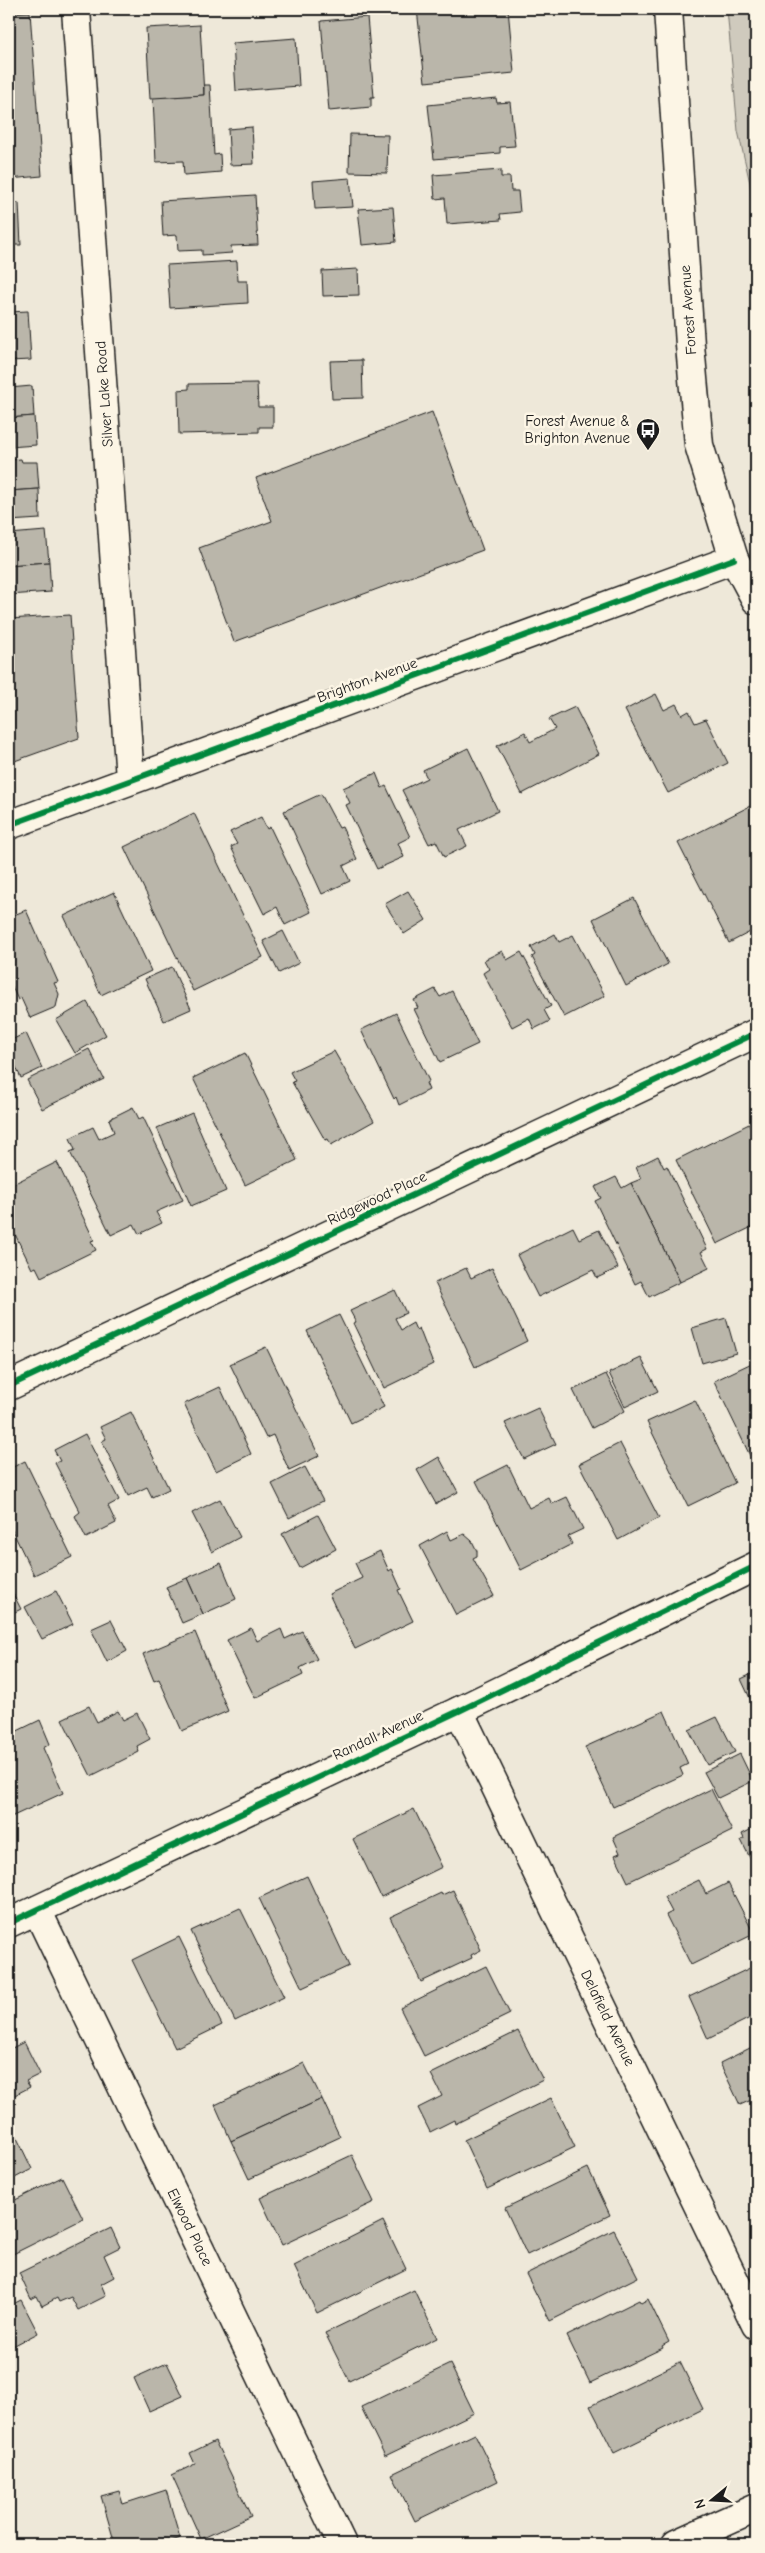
<svg xmlns="http://www.w3.org/2000/svg" width="765" height="2553" viewBox="0 0 765 2553" font-family="'Comic Neue',sans-serif">
	<style>
		.green { fill: #cfcabd; stroke: #76736c }
		.building { fill: #bab6aa; stroke: #1c1c1c }
		.lines { fill: none; stroke-linecap: round; stroke-linejoin: round }
		.minor-casing { stroke: #1c1c1c; stroke-width: 31 }
		.secondary-casing { stroke: #1c1c1c; stroke-width: 31 }
		.minor { stroke: #fcf5e5; stroke-width: 28 }
		.secondary { stroke: #fcf5e5; stroke-width: 28 }
		.cycleway-casing { stroke: #fcf5e5; stroke-width: 9 }
		.cycleway { stroke: #00873e; stroke-width: 6 }
		.labels { text-anchor: middle; dominant-baseline: central; stroke-width: 5; stroke-linejoin: round; paint-order: stroke }
		.street-label { font-size: 15px; fill: #1c1c1c; stroke: #fcf5e5 }
		.poi-label { font-size: 15px; fill: #1c1c1c; stroke: #fcf5e5; text-anchor: end }
	</style>
	<rect width="100%" height="100%" fill="#eee8d9"/>
	<filter id="ink" filterUnits="userSpaceOnUse"><feTurbulence type="fractalNoise" baseFrequency=".02" numOctaves="2"/><feDisplacementMap in="SourceGraphic" scale="10" xChannelSelector="R" yChannelSelector="G"/><feConvolveMatrix kernelMatrix="1 2 1 2 8 2 1 2 1" color-interpolation-filters="sRGB"/></filter>
	<g filter="url(#ink)">
		<path class="green" d="M727 9H756V254L750 183 738 131Z"/>
		<g class="building">
			<path d="M417 9H508L514 73 425 82Z"/>
			<path d="M30 12 42 176 9 179V13Z"/>
			<path d="M367 17 374 97H371V107L329 111 321 21Z"/>
			<path d="M200 25 204 95 150 99 146 28Z"/>
			<path d="M296 38 299 86 236 91 233 43Z"/>
			<path d="M204 85H210L214 155 220 154 221 172 184 175 183 161 156 162 153 98 204 95Z"/>
			<path d="M496 98 497 103 510 102 515 146 500 147V153L434 159 428 105Z"/>
			<path d="M252 127 254 164 230 165 228 129Z"/>
			<path d="M350 134 388 135 387 173 349 172Z"/>
			<path d="M501 170V177H510L511 191H518L520 212 500 214 501 220 447 224 445 198 435 199 433 175Z"/>
			<path d="M350 178 353 207 315 209 313 181Z"/>
			<path d="M255 195 258 245 231 246 232 253 202 255V250L178 251 177 235 163 236 161 201Z"/>
			<path d="M19 203 21 245H9V204Z"/>
			<path d="M393 207 396 242 362 245 358 209Z"/>
			<path d="M237 261 238 281H247L248 303 170 308 167 265Z"/>
			<path d="M358 269 359 295 323 296 322 271Z"/>
			<path d="M28 311 31 360 9 361V312Z"/>
			<path d="M362 360 363 398 332 399 330 361Z"/>
			<path d="M257 383 258 407H273V427H259V432L179 434 178 390 189 389V384Z"/>
			<path d="M32 386 34 416 9 418V388Z"/>
			<path d="M432 412 483 550 234 642 199 548 272 521 256 478Z"/>
			<path d="M34 416 36 445 9 447V418Z"/>
			<path d="M21 459 22 462H37L39 489 9 491V460Z"/>
			<path d="M39 489 40 519 9 521V491Z"/>
			<path d="M46 531 49 562 9 565V534Z"/>
			<path d="M49 562 51 592 9 595V565Z"/>
			<path d="M70 615 79 738 9 763V619Z"/>
			<path d="M656 694 664 710 676 704 682 715 689 711 695 723 706 719 728 763 668 793 625 710Z"/>
			<path d="M575 707 599 754 522 794 497 746 525 732 530 742 555 729 549 719Z"/>
			<path d="M468 748 498 811 459 830 467 846 444 857 436 841 429 844 402 790 427 778 423 770Z"/>
			<path d="M376 773 382 788 386 786 410 837 398 843 404 857 377 869 346 805 350 803 343 788Z"/>
			<path d="M321 794 339 828 342 827 357 859 343 866 350 881 322 894 284 811Z"/>
			<path d="M756 803V929L729 943 678 843Z"/>
			<path d="M194 813 263 957 193 991 124 847Z"/>
			<path d="M261 817 267 829 270 827 311 912 285 925 277 907 264 914 231 847 237 844 230 832Z"/>
			<path d="M408 891 426 920 404 934 385 904Z"/>
			<path d="M114 892 151 971 101 995 64 916Z"/>
			<path d="M634 898 668 964 626 986 593 919Z"/>
			<path d="M26 910 58 982 54 983 59 994 56 1007 30 1018 21 998 18 1000 9 980V917Z"/>
			<path d="M283 931 299 963 279 973 263 941Z"/>
			<path d="M555 934 559 942 573 935 605 996 564 1017 532 957 535 955 531 947Z"/>
			<path d="M502 951 507 960 521 952 551 1006 544 1010 550 1021 534 1029 529 1018 512 1027 483 973 489 969 484 960Z"/>
			<path d="M172 967 191 1009 164 1021 145 979Z"/>
			<path d="M435 989 440 997 452 991 478 1044 440 1062 414 1009 418 1008 414 1000Z"/>
			<path d="M87 1002 106 1035 75 1053 56 1020Z"/>
			<path d="M396 1013 429 1081 426 1083 429 1090 399 1105 396 1097 394 1099 361 1030Z"/>
			<path d="M26 1033 42 1068 21 1078 9 1052V1041Z"/>
			<path d="M89 1049 104 1079 42 1109 27 1080Z"/>
			<path d="M334 1051 374 1121 331 1145 328 1139 325 1140 292 1082 295 1081 290 1072Z"/>
			<path d="M245 1053 297 1160 245 1185 193 1078Z"/>
			<path d="M133 1107 139 1119 143 1117 183 1200 156 1212 162 1223 139 1234 134 1224 111 1235 70 1152 75 1150 70 1138 93 1127 99 1139 114 1132 109 1119Z"/>
			<path d="M192 1113 226 1191 191 1206 157 1128Z"/>
			<path d="M749 1124 756 1139V1225L717 1244 676 1160Z"/>
			<path d="M658 1156 664 1168 667 1166 707 1249 701 1252 709 1268 680 1282 631 1183 641 1179 636 1167Z"/>
			<path d="M57 1162 94 1240 91 1241 96 1250 41 1277 36 1267 32 1269 9 1222V1186Z"/>
			<path d="M616 1177 622 1188 631 1183 680 1282 649 1297 641 1281 635 1284 595 1201 601 1198 595 1187Z"/>
			<path d="M573 1227 579 1239 599 1230 618 1268 597 1278 593 1270 538 1297 517 1255Z"/>
			<path d="M466 1268 471 1278 492 1268 527 1341 475 1367 435 1283Z"/>
			<path d="M395 1290 406 1313 395 1318 401 1330 413 1323 416 1330 419 1328 433 1364 384 1388 353 1323 356 1322 350 1311Z"/>
			<path d="M339 1315 384 1407 351 1423 307 1331Z"/>
			<path d="M726 1318 736 1353 702 1363 692 1328Z"/>
			<path d="M266 1347 319 1456 289 1470 273 1435 266 1438 230 1364Z"/>
			<path d="M641 1358 658 1391 625 1407 609 1373Z"/>
			<path d="M756 1361V1463L754 1464 714 1381Z"/>
			<path d="M606 1374 625 1411 592 1428 573 1390Z"/>
			<path d="M220 1387 251 1454 216 1471 184 1404Z"/>
			<path d="M695 1400 735 1483 688 1506 647 1422Z"/>
			<path d="M538 1408 556 1444 524 1459 505 1423Z"/>
			<path d="M131 1412 169 1489 152 1497 147 1487 128 1496 102 1441 106 1439 100 1427Z"/>
			<path d="M85 1434 119 1500 108 1506 116 1523 86 1538 75 1516 80 1512 55 1463 60 1461 54 1450Z"/>
			<path d="M620 1443 659 1518 618 1540 579 1464Z"/>
			<path d="M439 1457 458 1492 436 1504 417 1470Z"/>
			<path d="M25 1461 72 1557 34 1575 9 1524V1469Z"/>
			<path d="M508 1465 529 1508 549 1498 552 1504 567 1497 583 1529 568 1536 572 1544 521 1570 476 1481Z"/>
			<path d="M305 1467 323 1501 289 1518 272 1484Z"/>
			<path d="M220 1499 240 1537 212 1552 192 1513Z"/>
			<path d="M318 1515 336 1549 300 1568 282 1534Z"/>
			<path d="M447 1531 451 1540 464 1534 472 1541 477 1551V1556L473 1558 494 1596 456 1615 420 1546Z"/>
			<path d="M380 1551 389 1571 392 1569 401 1589 398 1590 413 1621 355 1649 329 1594 362 1578 355 1563Z"/>
			<path d="M221 1563 236 1599 203 1614 187 1578Z"/>
			<path d="M187 1578 203 1614 182 1623 166 1587Z"/>
			<path d="M9 1586 21 1609 9 1615Z"/>
			<path d="M56 1591 73 1624 42 1639 25 1607Z"/>
			<path d="M111 1620 127 1651 107 1662 91 1629Z"/>
			<path d="M251 1628 257 1641 281 1629 285 1639 302 1631 317 1659 300 1668 303 1675 255 1698 227 1640Z"/>
			<path d="M195 1632 228 1711 182 1731 159 1679 154 1681 143 1654Z"/>
			<path d="M756 1672V1711L741 1679Z"/>
			<path d="M89 1706 97 1722 118 1711 123 1720 137 1713 150 1739 137 1746 139 1752 91 1776 62 1719Z"/>
			<path d="M664 1711 688 1764 680 1768 683 1775 613 1807 585 1747Z"/>
			<path d="M717 1717 735 1752 707 1765 689 1730Z"/>
			<path d="M40 1720 50 1744 43 1748 63 1793 11 1817 9 1811V1753L13 1751 9 1735Z"/>
			<path d="M740 1754 753 1781 718 1798 704 1772Z"/>
			<path d="M711 1789 732 1831 628 1882 615 1855 620 1853 613 1837Z"/>
			<path d="M414 1809 442 1867 381 1897 353 1839Z"/>
			<path d="M756 1827V1858L751 1860 741 1840 744 1839 742 1834Z"/>
			<path d="M307 1876 349 1966 302 1988 259 1898Z"/>
			<path d="M699 1880 706 1894 728 1883 754 1934 691 1965 666 1915 672 1912 664 1897Z"/>
			<path d="M453 1890 481 1950 471 1955 472 1958 421 1982 390 1917 441 1893 442 1895Z"/>
			<path d="M240 1908 284 1997 235 2021 191 1931Z"/>
			<path d="M179 1937 222 2025 175 2048 132 1960Z"/>
			<path d="M486 1966 510 2014 424 2056 400 2008Z"/>
			<path d="M752 1967 756 1975V2015L708 2039 689 1997Z"/>
			<path d="M518 2031 543 2080 455 2124 454 2120 430 2132 418 2108 442 2096 431 2074Z"/>
			<path d="M24 2042 40 2074 26 2081 30 2087 9 2098V2046L10 2049Z"/>
			<path d="M756 2045V2098L740 2105 720 2063Z"/>
			<path d="M304 2063 322 2099 231 2141 215 2105Z"/>
			<path d="M551 2098 575 2147 487 2189 464 2140Z"/>
			<path d="M322 2099 340 2137 249 2179 231 2141Z"/>
			<path d="M17 2138 32 2169 9 2181V2141Z"/>
			<path d="M352 2155 374 2202 282 2245 260 2198Z"/>
			<path d="M588 2168 610 2215 527 2255 505 2208Z"/>
			<path d="M62 2177 83 2219 9 2256V2203Z"/>
			<path d="M383 2221 406 2269 317 2313 294 2266Z"/>
			<path d="M111 2228 120 2247 104 2255 114 2277 101 2284 106 2296 78 2310 71 2297 59 2302 57 2298 42 2306 37 2296 31 2299 19 2273Z"/>
			<path d="M614 2230 638 2277 550 2321 526 2274Z"/>
			<path d="M414 2290 437 2338 349 2381 325 2333Z"/>
			<path d="M648 2299 669 2342 662 2346 663 2348 590 2383 567 2336 639 2300 641 2303Z"/>
			<path d="M21 2300 38 2333 9 2348V2306Z"/>
			<path d="M680 2362 703 2409 614 2453 590 2406Z"/>
			<path d="M167 2363 183 2396 149 2411 134 2378Z"/>
			<path d="M450 2364 474 2413 385 2456 361 2407Z"/>
			<path d="M475 2434 498 2481 415 2521 392 2474Z"/>
			<path d="M215 2441 251 2516 201 2539 172 2475 195 2464 190 2453Z"/>
			<path d="M166 2490 180 2538 160 2544H115L101 2496 119 2491 123 2504Z"/>
		</g>
		<g class="lines">
			<g class="minor-casing">
				<g id="minor">
					<path d="M76 9 130 779"/>
					<path d="M9 825 734 559"/>
					<path d="M9 1386 756 1033"/>
					<path d="M459 1711 756 2325"/>
					<path d="M37 1910 342 2544"/>
					<path d="M9 1923 459 1711 756 1566"/>
					<path d="M676 2544 756 2508"/>
				</g>
			</g>
			<g class="secondary-casing">
				<path id="secondary" d="M668 9 690 345 699 445 734 559 756 600"/>
			</g>
			<use href="#minor" class="minor"/>
			<use href="#secondary" class="secondary"/>
			<g class="cycleway-casing">
				<g id="cycleway">
					<path d="M9 825 734 559"/>
					<path d="M9 1386 756 1033"/>
					<path d="M9 1923 459 1711 756 1566"/>
				</g>
			</g>
			<use href="#cycleway" class="cycleway"/>
		</g>
	</g>
	<defs>
		<g id="bus-pin" transform="scale(1.25)"><path d="M0 17L-7.5 6A9.5 9.5 0 1 1 7.5 6Z" fill="#1c1c1c" stroke="#fcf5e5"/><path d="M-5-6H5V4H4V6H2V4H-2V6H-4V4H-5ZM-3.5-4V0h7V-4ZM-3.5 1.2v1.5H-2V1.2ZM2 1.2v1.5H3.5V1.2Z" fill="#fff"/></g>
	</defs>
	<g fill-rule="evenodd">
		<use href="#bus-pin" x="648" y="430"/>
	</g>
	<g class="labels">
		<g class="street-label">
			<text transform="translate(688 310) rotate(-94)">Forest Avenue</text>
			<text transform="translate(104 394) rotate(-94)">Silver Lake Road</text>
			<text transform="translate(367 680) rotate(-20)">Brighton Avenue</text>
			<text transform="translate(377 1198) rotate(-25)">Ridgewood Place</text>
			<text transform="translate(378 1735) rotate(-25)">Randall Avenue</text>
			<text transform="translate(608 2018) rotate(64)">Delafield Avenue</text>
			<text transform="translate(190 2227) rotate(64)">Elwood Place</text>
		</g>
		<g class="poi-label">
			<text x="630" y="421">Forest Avenue &amp;<tspan x="630" dy="17">Brighton Avenue</tspan></text>
		</g>
	</g>
	<rect width="765" height="2553" fill="none" stroke="#fcf5e5" stroke-width="30"/>
	<rect x="15" y="15" width="735" height="2523" fill="none" stroke="#1c1c1c" stroke-width="2" filter="url(#ink)"/>
	<g transform="translate(712 2500) rotate(252)" stroke="#fcf5e5" stroke-width="4" paint-order="stroke">
	<path d="M0-4L9 19L0 12L-9 19Z" fill="#1c1c1c"/>
	<text y="-8" font-size="14" font-weight="bold" text-anchor="middle" fill="#1c1c1c">N</text>
	</g>
</svg>
